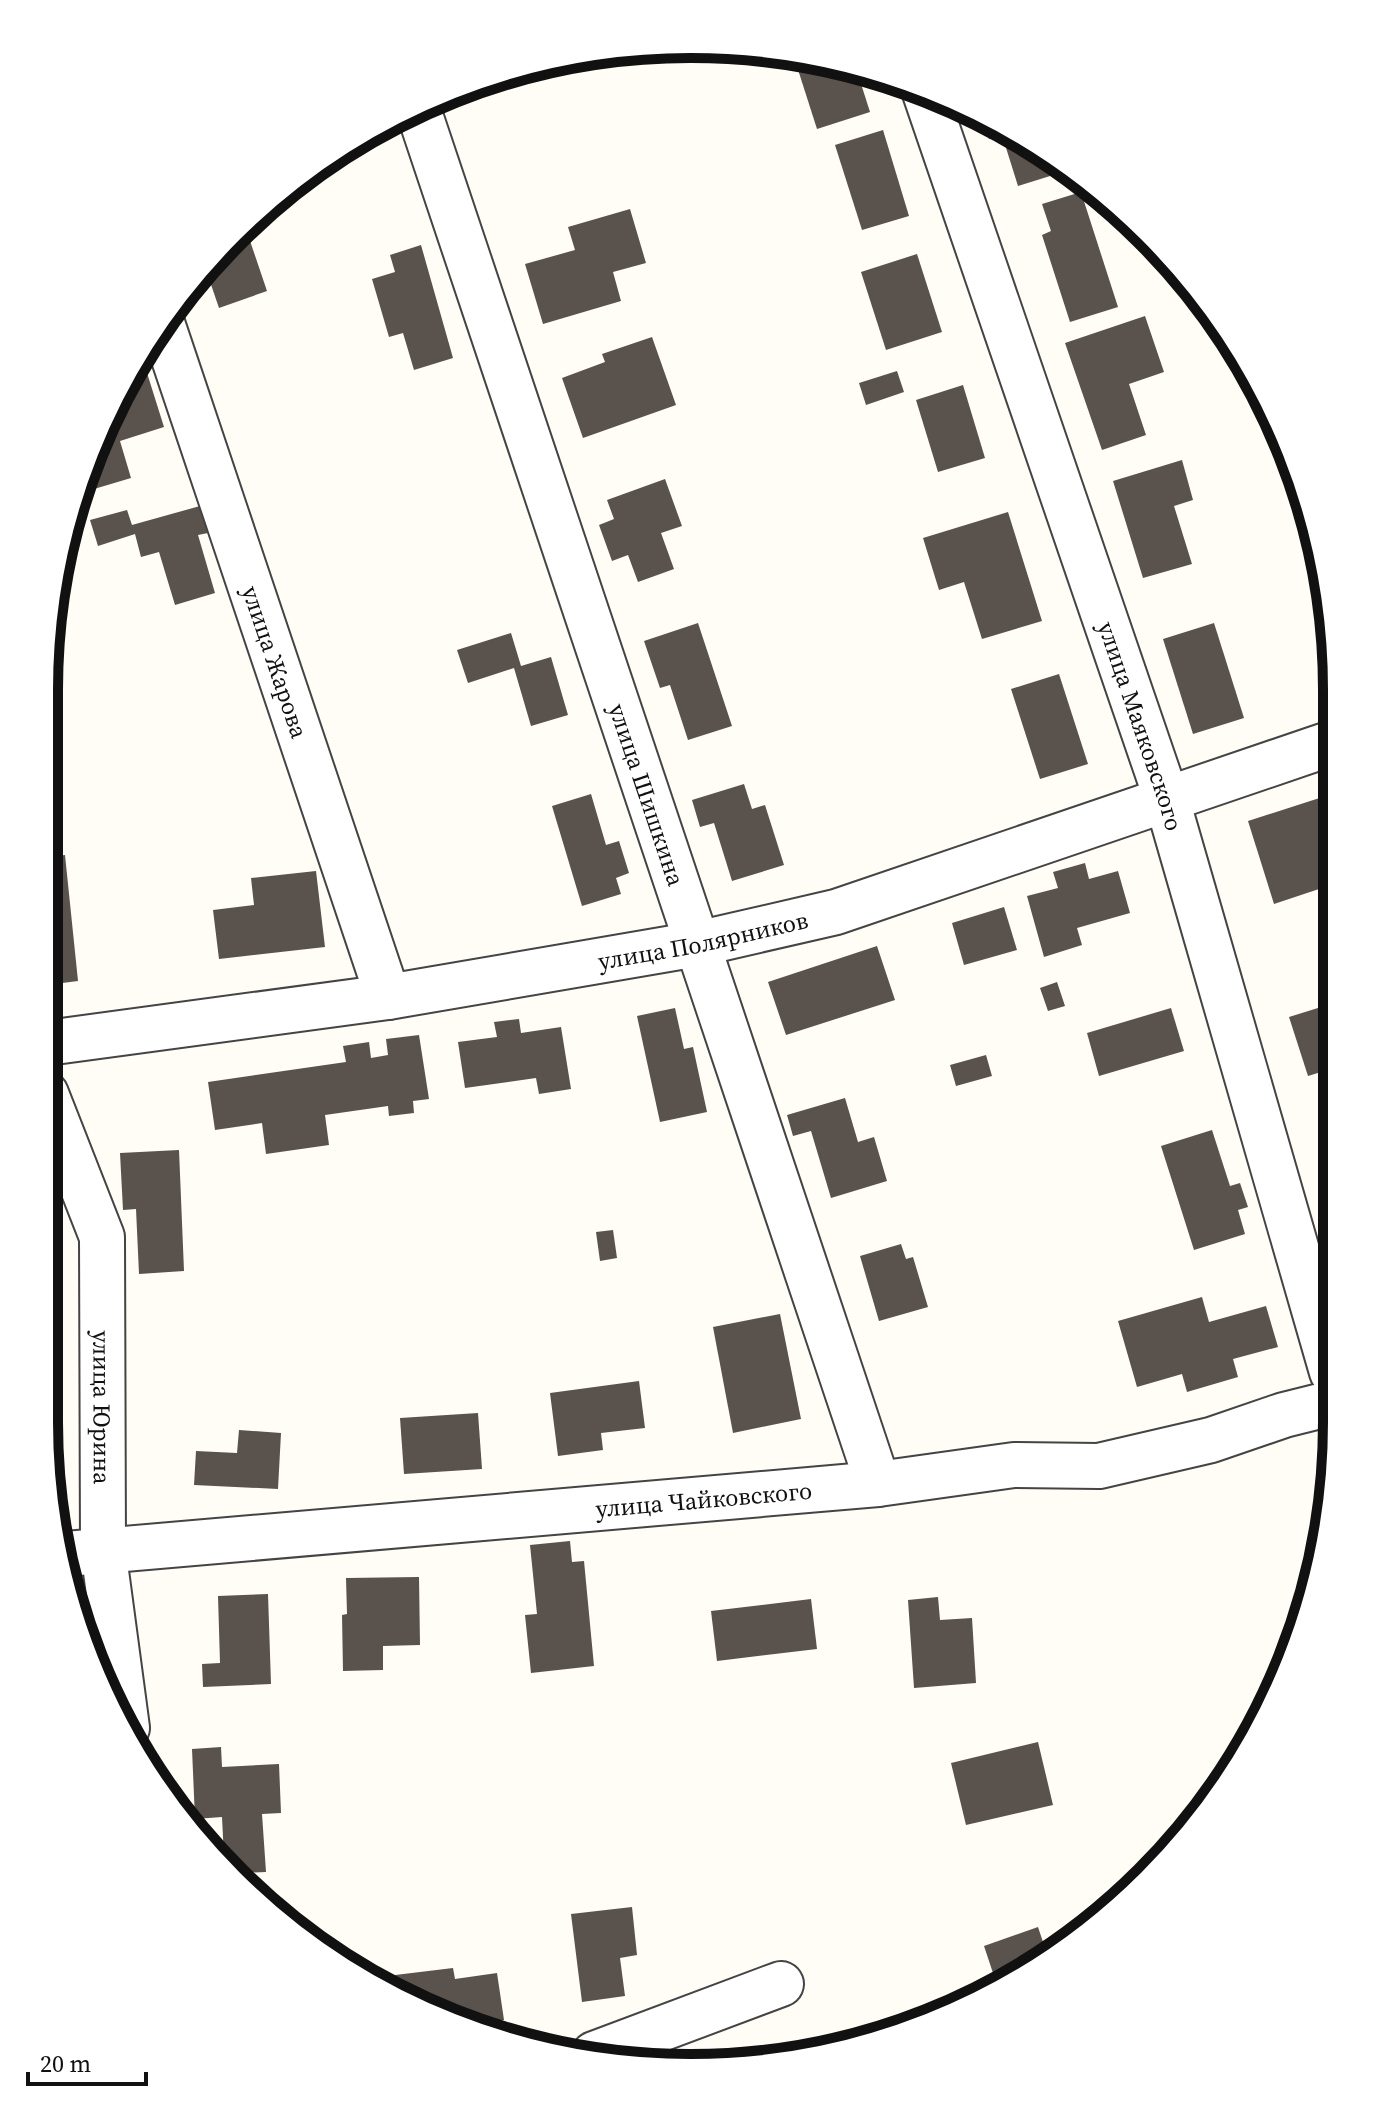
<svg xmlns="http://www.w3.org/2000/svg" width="1381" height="2112" viewBox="0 0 1381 2112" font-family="'Source Serif 4',serif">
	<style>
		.building { fill: #5a524d }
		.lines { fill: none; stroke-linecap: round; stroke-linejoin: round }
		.minor-casing { stroke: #444; stroke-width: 48 }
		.minor { stroke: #fff; stroke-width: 44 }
		.labels { text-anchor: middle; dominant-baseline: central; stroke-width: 8; stroke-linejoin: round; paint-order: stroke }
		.street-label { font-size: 24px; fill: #111; stroke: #fff }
		.rim { fill: none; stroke: #111; stroke-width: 10 }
	</style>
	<rect width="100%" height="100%" fill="#fffdf5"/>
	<g class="building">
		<path d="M793 54 856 68 870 112 817 129Z"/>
		<path d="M982 116 1014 131 1060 164 1063 172 1018 186 1002 135 989 139Z"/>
		<path d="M883 130 909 216 862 230 835 145Z"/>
		<path d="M1081 192 1118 307 1070 322 1042 235 1051 231 1042 204Z"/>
		<path d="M630 209 646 263 613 272 621 301 543 324 525 264 575 250 568 227Z"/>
		<path d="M245 226 267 291 219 308 204 264Z"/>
		<path d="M421 245 453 358 414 370 403 333 389 337 372 279 395 272 390 255Z"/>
		<path d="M917 254 942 332 886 350 861 272Z"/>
		<path d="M1145 316 1164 372 1129 384 1146 435 1102 450 1065 343Z"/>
		<path d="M652 337 676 405 583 438 562 378 605 362 602 354Z"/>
		<path d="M142 357 164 427 120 441 131 478 84 492 110 405Z"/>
		<path d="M897 371 904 392 866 405 859 383Z"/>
		<path d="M963 385 985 458 938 472 916 400Z"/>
		<path d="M1182 460 1193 500 1174 506 1192 564 1143 578 1113 481Z"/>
		<path d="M665 479 682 526 661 533 674 569 638 582 628 555 612 561 599 525 614 519 607 500Z"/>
		<path d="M200 506 208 533 198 535 215 593 175 605 159 552 141 557 135 534 98 546 90 520 127 510 132 525Z"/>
		<path d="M1008 512 1042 621 982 639 964 582 939 590 923 538Z"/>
		<path d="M698 623 732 726 688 740 670 685 660 688 644 641Z"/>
		<path d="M1214 623 1244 718 1193 734 1163 639Z"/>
		<path d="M511 633 521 666 551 657 568 715 531 726 514 668 468 683 457 650Z"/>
		<path d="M1059 674 1088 764 1040 779 1011 689Z"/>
		<path d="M744 784 752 809 765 805 784 865 732 881 714 823 700 827 692 800Z"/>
		<path d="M1335 793 1334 884 1274 904 1248 821Z"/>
		<path d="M591 794 606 845 619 841 629 873 616 878 621 894 582 906 552 806Z"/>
		<path d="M65 855 78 981 47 985 48 857Z"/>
		<path d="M1085 863 1089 879 1118 871 1130 913 1077 928 1082 945 1044 957 1027 896 1058 888 1053 872Z"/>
		<path d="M316 871 325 947 219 959 213 910 254 905 251 878Z"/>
		<path d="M1004 907 1017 950 964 965 952 923Z"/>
		<path d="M877 946 895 1000 786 1035 768 982Z"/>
		<path d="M1057 982 1065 1006 1048 1011 1040 988Z"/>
		<path d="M1334 1003V1068L1308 1076 1289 1017Z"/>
		<path d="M675 1008 684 1049 693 1047 707 1112 660 1122 637 1016Z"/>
		<path d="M1171 1008 1184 1051 1099 1076 1087 1033Z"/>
		<path d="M519 1019 521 1033 561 1027 571 1089 539 1094 536 1078 465 1088 458 1042 497 1037 494 1022Z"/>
		<path d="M419 1035 429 1099 413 1101 414 1113 389 1116 388 1106 325 1115 329 1145 266 1154 262 1123 215 1130 208 1082 346 1062 343 1046 369 1042 371 1058 388 1055 386 1039Z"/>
		<path d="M986 1055 992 1076 956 1086 950 1065Z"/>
		<path d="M845 1098 858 1142 874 1137 887 1181 831 1198 811 1131 793 1136 787 1115Z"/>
		<path d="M1212 1130 1230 1186 1240 1183 1248 1207 1238 1210 1245 1234 1194 1250 1161 1146Z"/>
		<path d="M179 1150 184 1271 139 1274 136 1209 123 1210 120 1153Z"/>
		<path d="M613 1230 617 1258 600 1261 596 1232Z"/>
		<path d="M901 1244 906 1259 913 1257 928 1307 879 1321 860 1256Z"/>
		<path d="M1202 1297 1209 1322 1266 1306 1278 1347 1233 1359 1238 1377 1187 1392 1182 1374 1137 1387 1118 1321Z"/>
		<path d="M780 1314 801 1419 733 1433 713 1327Z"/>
		<path d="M639 1381 645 1428 601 1433 603 1450 558 1456 550 1393Z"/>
		<path d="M49 1401 57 1485H54L44 1422V1402Z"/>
		<path d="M478 1413 482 1469 404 1474 400 1418Z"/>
		<path d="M239 1430 281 1433 278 1489 194 1485 196 1451 237 1453Z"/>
		<path d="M570 1541 572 1562 584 1561 594 1666 531 1673 525 1615 537 1614 530 1545Z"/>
		<path d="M419 1577 420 1645 383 1646V1670L343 1671 342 1615 347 1614 346 1578Z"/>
		<path d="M268 1594 271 1684 203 1687 202 1664 220 1663 218 1596Z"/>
		<path d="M938 1597 940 1620 972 1618 976 1683 914 1688 908 1600Z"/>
		<path d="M811 1599 817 1649 717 1661 711 1611Z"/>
		<path d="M1038 1742 1053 1805 966 1825 951 1763Z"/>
		<path d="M221 1747 222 1767 279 1764 281 1813 262 1814 266 1872 239 1873 224 1857 222 1817 195 1819 192 1749Z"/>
		<path d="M632 1907 637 1955 620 1958 625 1996 582 2002 571 1914Z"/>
		<path d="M1038 1927 1047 1954 993 1973 984 1946Z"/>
		<path d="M453 1968 455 1979 497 1973 504 2020 468 2025 444 2019 389 1987 387 1976Z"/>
	</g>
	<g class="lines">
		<g class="minor-casing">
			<g id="minor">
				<path id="s1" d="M924 90 1167 800 1332 1372"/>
				<path id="s2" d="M417 106 878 1484"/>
				<path id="s3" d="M163 326 388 997"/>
				<path id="s4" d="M47 1043 388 997 697 944 836 912 1335 742"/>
				<path id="s5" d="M46 1094 102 1237 103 1549 127 1728"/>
				<path id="s6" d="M66 1554 878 1484 1014 1465 1099 1466 1211 1440 1284 1415 1332 1403"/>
				<path d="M594 2054 781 1984"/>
			</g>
		</g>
		<use href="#minor" class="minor"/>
	</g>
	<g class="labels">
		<g class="street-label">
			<text stroke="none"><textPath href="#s3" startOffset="354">улица Жарова</textPath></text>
			<text stroke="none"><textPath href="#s1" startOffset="672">улица Маяковского</textPath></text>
			<text stroke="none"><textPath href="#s2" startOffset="726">улица Шишкина</textPath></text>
			<text stroke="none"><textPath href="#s4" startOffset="664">улица Полярников</textPath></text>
			<text stroke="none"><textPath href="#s5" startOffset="324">улица Юрина</textPath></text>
			<text stroke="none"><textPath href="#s6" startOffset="640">улица Чайковского</textPath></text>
		</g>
	</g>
	<path d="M0 0H1381V2112H0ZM690 58H691A632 632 0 0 1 1323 690V1422A632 632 0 0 1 691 2054H690A632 632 0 0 1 58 1422V690A632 632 0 0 1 690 58Z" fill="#fff" fill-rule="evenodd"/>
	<path class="rim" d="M690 58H691A632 632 0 0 1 1323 690V1422A632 632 0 0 1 691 2054H690A632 632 0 0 1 58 1422V690A632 632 0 0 1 690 58Z"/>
	<path d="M28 2072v12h118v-12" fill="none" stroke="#111111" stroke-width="4"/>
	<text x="40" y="2072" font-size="24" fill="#111111" stroke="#ffffff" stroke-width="6" paint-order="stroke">20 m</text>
</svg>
